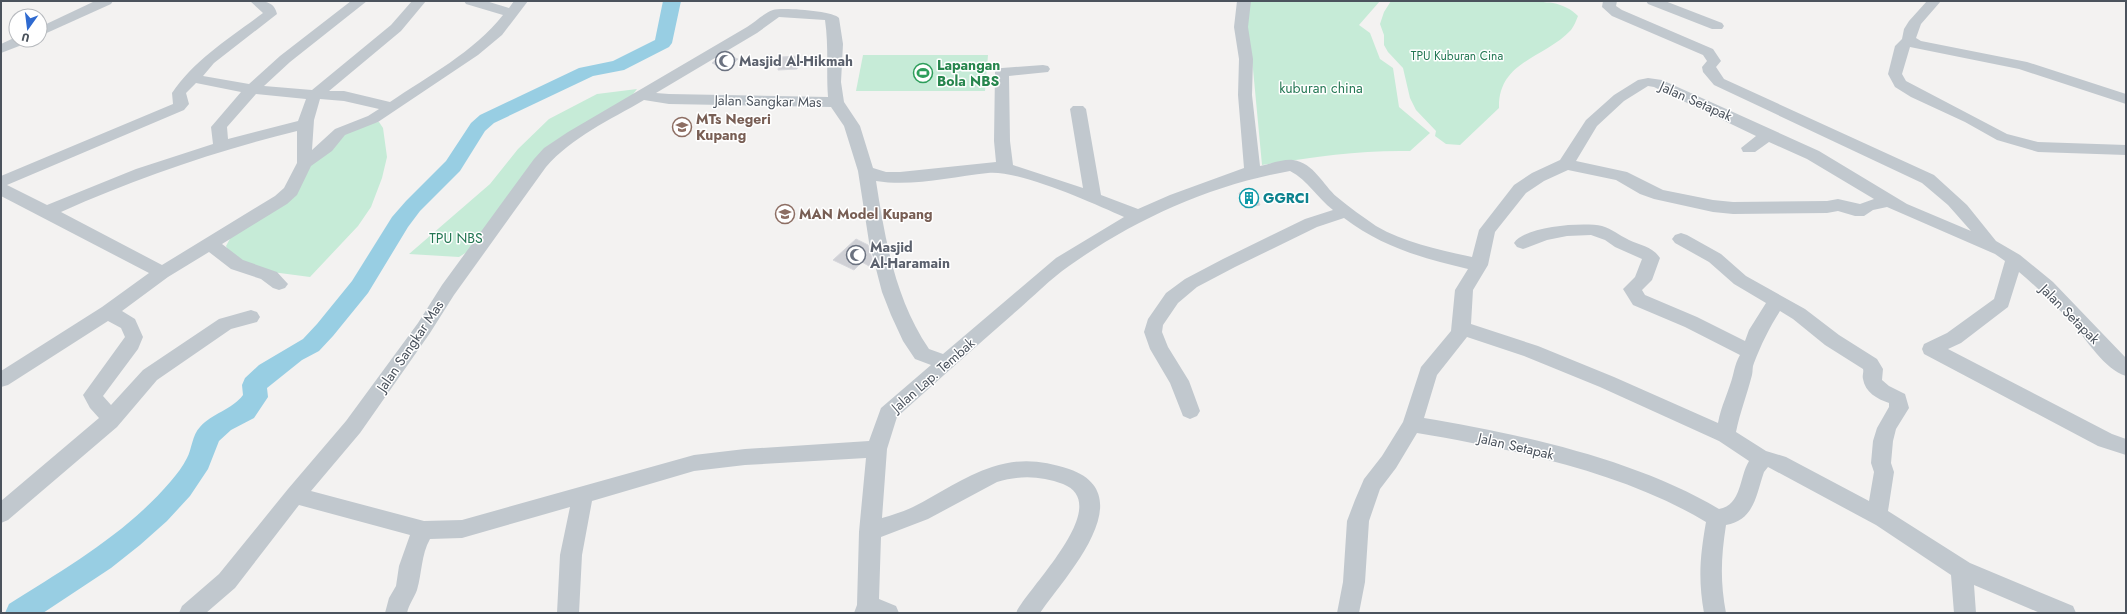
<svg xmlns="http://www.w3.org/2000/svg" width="2127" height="614" viewBox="0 0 2127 614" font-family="Jost,sans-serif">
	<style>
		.green { fill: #c6ebd7 }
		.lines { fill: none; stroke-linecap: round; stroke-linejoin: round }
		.river { fill: #98cee3; fill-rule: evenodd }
		.building { fill: #cfd0d5; stroke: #d6d7dc }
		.minor { fill: #c1c8ce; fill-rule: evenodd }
		.labels { text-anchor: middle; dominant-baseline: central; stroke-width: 3; stroke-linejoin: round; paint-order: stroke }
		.far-park-label { font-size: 12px; fill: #237753; stroke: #fff }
		.worship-label { font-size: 14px; font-weight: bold; fill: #5b616d; stroke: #fff; text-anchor: start }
		.leisure-label { font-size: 14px; font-weight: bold; fill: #27864d; stroke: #fff; text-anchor: start }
		.park-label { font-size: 14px; fill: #237753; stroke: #fff }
		.street-label { font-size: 14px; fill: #4b535d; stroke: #fff }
		.education-label { font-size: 14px; font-weight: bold; fill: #785e54; stroke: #fff; text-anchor: start }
		.culture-label { font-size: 14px; font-weight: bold; fill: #0d838f; stroke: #fff; text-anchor: start }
	</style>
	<rect width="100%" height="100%" fill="#f3f2f1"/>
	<g class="green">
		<path d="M1250 1H1380L1359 25 1370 33 1380 59 1393 68 1399 107 1430 133 1410 151C1359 150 1313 157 1262 165L1253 69 1247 29Z"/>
		<path d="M1391 1H1540C1545 3 1548 2 1553 3 1563 5 1571 9 1578 16 1576 21 1574 26 1571 30 1545 58 1498 61 1499 108L1460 145 1446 144 1435 136 1436 131 1416 110 1410 98 1403 68 1388 52 1384 45V35L1380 24 1384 12Z"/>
		<path d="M863 55H988L985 91H856Z"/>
		<path d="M637 89 624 106 565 143 467 252 459 257 409 254 490 184 518 149 549 119 597 94Z"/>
		<path d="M379 122 383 128 387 157 382 178 371 207 358 226 310 277 257 270 232 258 226 246 233 233 264 213 310 163 348 125Z"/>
	</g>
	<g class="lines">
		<path class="river" d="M663 1H681L672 43 669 47 624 70 593 76 494 123 485 131 460 171 420 211 408 227 368 293 333 336 319 351 302 360 267 388 268 397 254 418 231 430 219 441 208 469 190 496 167 521 140 545 111 568 43 613H5L9 604C66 568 127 533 171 481 177 474 183 466 187 458 192 449 192 435 200 427 212 413 232 410 243 395L242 385 245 378 259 365 303 339 317 324 352 281 392 217 406 201 446 161 471 123 480 115 579 68 613 61 655 40Z"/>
	</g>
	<g class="building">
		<path d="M724 54 738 59 726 69 712 63Z"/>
		<path d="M800 56 797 69 778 70 780 57Z"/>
		<path d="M1253 191 1260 205 1245 208 1239 193Z"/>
		<path d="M856 239 868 245 873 262 869 266 862 262 854 270 833 260Z"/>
	</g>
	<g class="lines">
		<g class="minor">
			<path d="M95 1H113L111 4 40 36V27Z"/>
			<path d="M250 1C262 1 274 0 277 14L214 63 203 76 249 84 280 56 351 1H367L290 62 264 86 312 90 391 25 412 1H426L401 31 329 91H344L390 102C428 76 474 52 503 15L466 4 464 1H486L509 8 514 1H528L502 35 478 55 378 122 345 135 332 151 311 166 297 195 287 204 222 244 243 260 277 272 288 284 285 288 279 290 273 288 261 279 231 269 209 252 168 277 122 311 135 319 143 337 138 349 103 396 111 405 143 370 219 319 251 310 257 312 260 317 257 322 231 329 157 380 117 427 8 520 1 523V501L99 418 90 408 83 395 125 337 121 328 108 321 8 385 1 387V371L102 307 149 273 1 196V176L173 104 172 93C194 60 231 37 263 13ZM196 83 241 92 211 127 213 144 136 169 47 205 7 185 184 110 189 104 186 93ZM256 94 306 99 298 121 228 139 227 127ZM320 99 344 101 379 109 368 116 335 129 312 150 314 120ZM297 131V163L284 188 275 196 162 265 61 212C137 178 216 151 297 131Z"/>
			<path d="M1237 1H1251L1248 27 1253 59 1252 95 1260 166C1270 164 1283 159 1293 160 1314 163 1323 185 1337 197 1349 207 1363 217 1376 226 1405 243 1440 250 1472 257L1479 230 1514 185 1532 173 1560 160 1586 120 1614 95 1638 80 1648 78 1662 80 1819 151 1907 204 1971 231 1948 205 1922 183 1714 85 1703 72 1702 67 1707 61 1703 55 1612 16 1602 7 1603 1H1617L1616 6 1622 10 1713 49 1721 61 1716 67 1724 79 1934 175 1967 205 1996 241 2020 255 2053 282 2126 358V376C2104 369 2087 340 2072 323 2055 305 2038 288 2019 272L2008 307 1961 343 1948 349 2112 434 2126 439V455L2098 446 1924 354 1922 349 1924 344 1947 333 1994 299 2005 261 1995 254 1887 207 1873 210 1864 216H1855L1838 211 1827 213 1733 214 1713 212 1654 199 1640 194 1616 180 1568 170 1544 181 1526 193 1495 232 1488 265 1473 290 1471 324 1538 346 1614 377 1718 423C1721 406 1729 391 1733 375 1735 367 1736 362 1740 355L1685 327 1633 305 1623 289 1635 277 1642 259 1615 247 1605 240 1591 235 1567 236 1547 240 1523 249 1517 247 1514 243C1525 226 1583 222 1602 226 1612 229 1619 235 1629 240 1640 245 1653 247 1660 258L1652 280 1642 290 1645 295 1697 317 1745 341 1749 330 1766 303 1734 284 1709 262 1675 243 1672 239 1675 235 1681 233 1687 235 1721 254 1746 276 1805 309 1839 335 1877 359 1883 369 1882 380 1889 386 1905 394 1909 408 1896 429 1893 441 1891 463 1894 472 1888 511 1970 563 2073 606 2076 613H2040L1974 585 1976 613H1954L1951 575 1876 525 1768 467 1764 472C1756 494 1755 520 1726 525 1721 557 1720 581 1726 613H1704C1698 579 1700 556 1706 522 1623 472 1512 449 1417 433L1396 468 1380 489 1369 521 1365 582 1359 613H1337L1343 582 1347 521 1355 500 1364 479 1382 456 1403 422 1421 367 1451 331 1455 290 1468 269C1422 258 1382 247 1344 218L1317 227 1235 267 1197 287 1178 303 1163 325 1162 332 1168 347 1189 381 1200 411 1197 416 1190 419 1183 416 1170 383 1150 349 1144 332 1148 319 1166 293 1185 279 1223 259 1305 219 1333 210C1317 198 1308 180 1290 171 1211 185 1135 219 1069 266 1049 280 1031 299 1012 315 973 349 935 383 897 417L887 449 882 518C892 515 903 512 913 507 939 494 964 476 992 467 1019 458 1042 460 1069 469 1144 495 1063 579 1040 613H1016C1027 588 1115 505 1063 484 1041 476 1020 475 997 482L928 519 881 537 879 599 896 606 899 613H854L857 605 859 532 866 458 745 465 694 471 592 501 582 555 579 613H557L560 555 570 507 462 538 430 539C421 555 422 573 417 590 414 598 409 604 407 613H385L389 598 396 586 399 566 410 535 299 505 235 588 206 613H179L182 606 219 574 288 489 346 421 418 323 442 285 534 159 544 148 568 132 747 27C755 22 764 13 773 10 782 7 834 11 839 18L843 44 841 82 844 102 860 126 873 168 886 172H900L996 162 994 141 995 72 997 69 1002 68 1043 65 1048 66 1050 69 1048 72 1009 76 1010 141 1013 165 1083 188 1070 109 1073 106H1083L1086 109 1101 195 1138 209 1170 195 1244 168 1238 95 1239 59 1234 27ZM779 17 825 20C829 48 826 71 828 97L669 94 656 93 757 33ZM1648 86 1654 87 1756 136 1741 148 1743 152H1755L1769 142 1807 159 1874 199 1860 204 1838 199 1827 201 1733 202 1713 200 1663 190 1627 172 1576 161 1597 126 1624 101ZM644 100 669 104 831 107 844 126 858 171 869 242 882 292 891 315 903 341 915 359 931 365 881 408 869 441 745 449 694 455 462 520 424 521 311 491 360 433 430 333 454 295 546 167C572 137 610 120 644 100ZM988 173C1020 170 1092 203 1124 217L1056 258 943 354 929 349C895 299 885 239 876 181 912 187 951 177 988 173ZM1780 311 1793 319 1825 345 1863 369C1864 372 1862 375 1863 379 1865 392 1877 399 1889 403V407L1877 428 1873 441 1871 463 1874 472 1869 501 1786 457 1766 451 1736 432C1740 412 1747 395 1752 375 1753 371 1752 367 1754 363 1761 345 1769 328 1780 311ZM1467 337 1524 356 1600 387 1719 441 1749 461C1739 477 1742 505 1719 509 1635 459 1519 434 1424 418L1437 375Z"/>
			<path d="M1646 1H1665L1722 23 1724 26 1722 29H1712L1648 4Z"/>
			<path d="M1927 1H1941L1921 24 1916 38 1921 41 2027 62 2126 94V104L2019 69 1910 47 1902 74 1906 81 2007 134 2038 142 2126 145V155L2038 152 1997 140 1965 122 1911 97 1895 87 1888 74 1895 46 1902 39 1904 29 1909 21Z"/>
			<path d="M16 37V40H29L27 43 1 53V44Z"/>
		</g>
	</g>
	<defs>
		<g id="mosque-ring" transform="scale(1)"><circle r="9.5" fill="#fff" stroke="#6b7280" stroke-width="1.5"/><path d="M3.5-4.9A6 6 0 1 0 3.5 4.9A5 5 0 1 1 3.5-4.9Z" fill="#6b7280"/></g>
		<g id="stadium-ring" transform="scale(1)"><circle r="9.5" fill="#fff" stroke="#2e9e5b" stroke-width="1.5"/><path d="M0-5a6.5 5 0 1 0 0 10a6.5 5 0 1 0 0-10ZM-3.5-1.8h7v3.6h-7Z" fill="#2e9e5b"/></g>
		<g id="school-ring" transform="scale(1)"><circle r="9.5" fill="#fff" stroke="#8d6e63" stroke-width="1.5"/><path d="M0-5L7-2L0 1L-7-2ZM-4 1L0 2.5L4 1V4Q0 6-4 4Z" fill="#8d6e63"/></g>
		<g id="building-ring" transform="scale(1)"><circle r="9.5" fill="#fff" stroke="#0f9aa8" stroke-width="1.5"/><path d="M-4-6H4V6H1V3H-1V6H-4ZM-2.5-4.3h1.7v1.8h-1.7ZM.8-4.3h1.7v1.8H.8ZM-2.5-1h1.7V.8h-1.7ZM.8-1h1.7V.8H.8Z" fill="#0f9aa8"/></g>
	</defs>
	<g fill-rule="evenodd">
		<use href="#mosque-ring" x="725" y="61"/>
		<use href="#stadium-ring" x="923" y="73"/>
		<use href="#school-ring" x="682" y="127"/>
		<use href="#building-ring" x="1249" y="198"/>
		<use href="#school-ring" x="785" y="214"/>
		<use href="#mosque-ring" x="856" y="255"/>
	</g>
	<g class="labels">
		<g class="far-park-label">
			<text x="1457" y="56">TPU Kuburan Cina</text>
		</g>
		<g class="worship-label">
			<text x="739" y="61">Masjid Al-Hikmah</text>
			<text x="870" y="247">Masjid<tspan x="870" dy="16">Al-Haramain</tspan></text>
		</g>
		<g class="leisure-label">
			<text x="937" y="65">Lapangan<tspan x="937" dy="16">Bola NBS</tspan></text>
		</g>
		<g class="park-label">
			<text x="1321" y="88">kuburan china</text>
			<text x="456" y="238">TPU NBS</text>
		</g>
		<g class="street-label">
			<text transform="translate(768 101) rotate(1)">Jalan Sangkar Mas</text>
			<text transform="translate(1696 101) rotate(24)">Jalan Setapak</text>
			<text transform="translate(2070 314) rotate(45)">Jalan Setapak</text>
			<text transform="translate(410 346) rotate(-56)">Jalan Sangkar Mas</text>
			<text transform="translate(933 375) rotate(-41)">Jalan Lap. Tembak</text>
			<text transform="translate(1516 446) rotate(13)">Jalan Setapak</text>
		</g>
		<g class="education-label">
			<text x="696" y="119">MTs Negeri<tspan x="696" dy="16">Kupang</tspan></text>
			<text x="799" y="214">MAN Model Kupang</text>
		</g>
		<g class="culture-label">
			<text x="1263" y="198">GGRCI</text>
		</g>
	</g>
	<rect width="2127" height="614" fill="none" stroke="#4b535d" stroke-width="4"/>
	<g transform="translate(28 28) rotate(194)"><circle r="19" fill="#ffffff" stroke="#b7babe"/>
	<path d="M0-3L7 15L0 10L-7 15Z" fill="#2f6ad0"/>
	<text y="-6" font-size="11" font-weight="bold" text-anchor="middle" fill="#4b535d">U</text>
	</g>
</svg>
